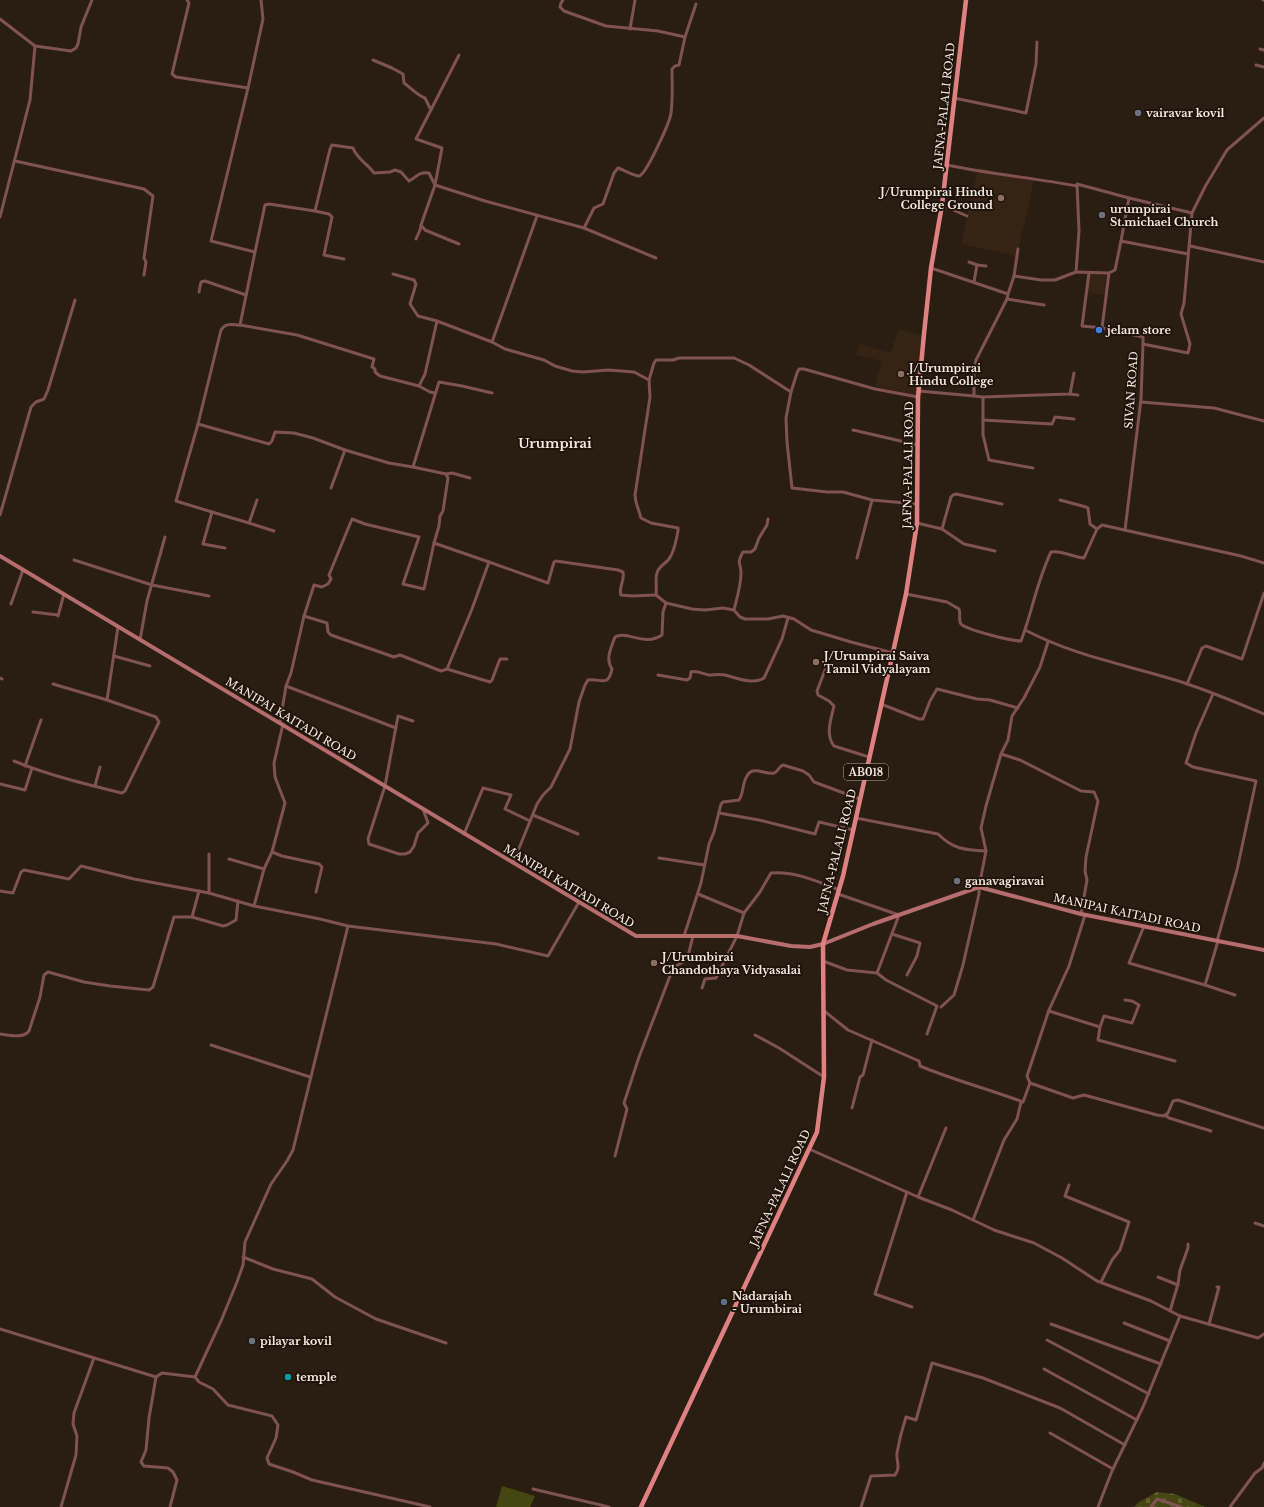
<svg xmlns="http://www.w3.org/2000/svg" width="1264" height="1507" viewBox="0 0 1264 1507" font-family="'Libre Baskerville',serif">
	<style>
		.built { fill: #352414 }
		.grass { fill: #454611 }
		.cemetery { fill: url(#cemetery-stones) }
		.lines { fill: none; stroke-linecap: round; stroke-linejoin: round }
		.minor { stroke: #805251; stroke-width: 3 }
		.secondary { stroke: #b66d6c; stroke-width: 4 }
		.primary { stroke: #e08181; stroke-width: 4.5 }
		.worship-dot { fill: #6b7280; stroke: #201409; stroke-width: 1.5 }
		.education-dot { fill: #8d6e63; stroke: #201409; stroke-width: 1.5 }
		.shop-dot { fill: #3f7fe0; stroke: #201409; stroke-width: 1.5 }
		.service-dot { fill: #5c6f8a; stroke: #201409; stroke-width: 1.5 }
		.culture-dot { fill: #0f9aa8; stroke: #201409; stroke-width: 1.5 }
		.labels { text-anchor: middle; dominant-baseline: central; stroke-width: 4; stroke-linejoin: round; paint-order: stroke }
		.shield { fill: #201409; stroke: #b3a9a0; stroke-width: 1 }
		.shield-label { font-size: 10px; font-weight: bold; fill: #f2e9e1 }
		.street-label { font-size: 11px; fill: #f2e9e1; stroke: #201409 }
		.poi-label { font-size: 11px; font-weight: bold; fill: #f2e9e1; stroke: #201409; text-anchor: start }
		.quarter-label { font-size: 13px; font-weight: bold; fill: #f2e9e1; stroke: #201409 }
	</style>
	<defs>
		<pattern id="cemetery-stones" width="16" height="16" patternUnits="userSpaceOnUse"><rect width="16" height="16" fill="#454611"/><path d="M2 7V4a2 2 0 0 1 4 0v3zM10 15v-3a2 2 0 0 1 4 0v3z" fill="#606133"/></pattern>
	</defs>
	<rect width="100%" height="100%" fill="#2a1e12"/>
	<g class="built">
		<path d="M978 168 1034 180 1017 256 961 244Z"/>
		<path d="M1089 273H1109L1107 296 1087 292Z"/>
		<path d="M899 329 926 336 922 399 875 386 882 361 856 355 859 344 891 353Z"/>
	</g>
	<path class="grass" d="M502 1486 535 1496 530 1507H496Z"/>
	<path class="cemetery" d="M1157 1492 1175 1494 1205 1507H1134L1139 1502Z"/>
	<g class="lines">
		<g class="minor">
			<path d="M187 0 189 3 172 74 176 77 248 88"/>
			<path d="M563 0 561 3 560 7 564 11 606 26 658 31 685 37"/>
			<path d="M1263 0H1264"/>
			<path d="M0 19 35 46 71 51 76 48 78 44 81 27 92 0"/>
			<path d="M630 29 635 0"/>
			<path d="M1260 49 1264 50"/>
			<path d="M373 60 392 68 403 74 404 83C411 88 418 96 425 98L431 110"/>
			<path d="M1256 65 1264 67"/>
			<path d="M954 98 1026 113 1036 64 1037 42"/>
			<path d="M15 161 144 189 153 196 144 258 146 262 144 275"/>
			<path d="M947 165C990 174 1034 178 1077 186"/>
			<path d="M1129 198 1192 213"/>
			<path d="M942 205 967 216"/>
			<path d="M537 216 492 342 505 349 544 360 555 366 572 371 583 372 608 370 634 372 649 380"/>
			<path d="M0 217 30 100 35 46"/>
			<path d="M584 228 594 208 603 204 614 173 618 168C624 170 634 176 639 176 646 175 670 122 671 113 673 99 672 84 672 69L675 66 679 65 685 37 696 4"/>
			<path d="M416 239 420 230 421 225"/>
			<path d="M459 244 425 230 421 225 435 185 442 148 416 139 459 55"/>
			<path d="M1190 246 1264 262"/>
			<path d="M255 252 265 205 269 204 315 211"/>
			<path d="M344 259 324 255 332 217 329 214 315 211 330 149 332 145 353 148C357 159 367 163 374 173L390 172 395 170 401 172 409 181C418 176 418 172 429 173L435 185 485 201 584 228 656 258"/>
			<path d="M969 262 977 265"/>
			<path d="M1076 272 1079 231 1077 184 1129 198 1121 241"/>
			<path d="M1089 273 1082 326 1102 328"/>
			<path d="M1109 273 1102 328 1143 337V344"/>
			<path d="M393 274 414 280 416 284 410 304 418 316 437 321"/>
			<path d="M1014 276 1018 249"/>
			<path d="M974 282 977 265 986 266"/>
			<path d="M199 292 201 282 205 281 246 295"/>
			<path d="M1008 294 1014 276 1041 280H1055L1076 272 1109 273 1115 270 1121 241 1188 254"/>
			<path d="M1007 299 1044 305"/>
			<path d="M240 325 297 335 374 359 372 367 375 369V372L380 376 419 386 425 374 437 321 492 342"/>
			<path d="M419 386 430 392 435 393"/>
			<path d="M919 391 974 396V371L976 360 1007 299 1008 294 931 268"/>
			<path d="M791 392 786 418 787 442 792 488 827 492H843L872 500 917 504"/>
			<path d="M1070 394 1078 395"/>
			<path d="M974 396 983 397 1070 394 1074 373"/>
			<path d="M983 397V435L989 460 1033 468"/>
			<path d="M1141 402 1214 408 1264 421"/>
			<path d="M983 420 1052 424 1055 417 1074 419"/>
			<path d="M198 424 269 444 272 441 275 432 294 433 313 438 345 450 389 463 413 467 439 382 462 386 492 393"/>
			<path d="M853 430 918 445"/>
			<path d="M413 467 446 474 452 473 470 478"/>
			<path d="M331 488 345 450"/>
			<path d="M1060 500 1086 507 1088 508 1090 524 1097 529"/>
			<path d="M212 512 249 523 257 500"/>
			<path d="M0 515 31 407 36 402 44 399 48 390 75 300"/>
			<path d="M249 523 274 531"/>
			<path d="M917 523 942 529 964 544 995 551"/>
			<path d="M942 529 951 497 953 495 956 494 1002 504"/>
			<path d="M1125 530 1141 399 1143 344 1188 353 1190 344 1181 314 1184 303 1192 213 1206 185 1227 150 1264 118"/>
			<path d="M225 548 203 544 212 512 176 501 198 424 221 330C226 322 232 325 240 325L255 252 211 241 248 88 263 19 261 0"/>
			<path d="M857 558 872 500"/>
			<path d="M74 560 152 585 209 596"/>
			<path d="M489 562 548 583 554 562 556 561 618 570 623 572C625 581 618 588 621 595L632 596 656 595"/>
			<path d="M906 594 947 602 959 609C961 613 958 620 961 624 967 630 1011 641 1021 641 1032 612 1037 581 1051 552 1062 550 1072 557 1084 558L1097 529 1102 525 1241 556 1264 563"/>
			<path d="M11 604 23 570"/>
			<path d="M734 610C737 598 741 585 741 573 741 563 736 564 743 552H751L755 549 759 538 767 525 768 519"/>
			<path d="M33 612 58 615"/>
			<path d="M58 616 64 594"/>
			<path d="M304 616 327 623 328 632 331 635 394 657 400 655 441 671 447 669 472 609 489 562 434 543"/>
			<path d="M1025 630C1075 656 1123 664 1175 680 1205 689 1235 702 1264 714"/>
			<path d="M140 640 147 601 165 537"/>
			<path d="M893 653 851 642 811 630 794 619 783 616 768 619H745L740 617 734 610 723 608 705 610 692 609 666 603 656 595C657 589 655 578 657 573 658 567 666 563 669 559 675 551 676 540 678 531V528L651 523 641 518 636 502 635 495 650 397 649 380 654 363 656 360H673L679 358H734L749 365 791 392 797 373 799 369H804L875 389 918 397"/>
			<path d="M114 656 150 666"/>
			<path d="M827 665 817 691 818 695 829 701 834 706C831 719 825 735 834 746L869 757"/>
			<path d="M447 669 490 682 492 680 500 659H507"/>
			<path d="M658 675 687 680 690 678 691 672C697 670 703 674 709 675 714 675 720 674 725 675 737 678 753 685 764 678L782 639 788 618"/>
			<path d="M0 678 2 679"/>
			<path d="M53 684 107 700"/>
			<path d="M1187 684 1202 648 1206 646 1242 659 1264 593"/>
			<path d="M286 686 291 673 304 616 314 585 322 587 328 584 331 579 329 575 352 519 365 524 419 537 403 584 424 589 434 543 439 526 440 516 443 511 448 478 446 474"/>
			<path d="M1213 694 1196 733 1186 763 1193 767 1256 781 1237 870 1217 941"/>
			<path d="M881 704 919 719H923L930 701 937 689 977 699 990 700 1018 708"/>
			<path d="M413 721 398 716 385 786 368 839 369 844 399 854H405L410 852 414 846 418 833 428 823 423 809"/>
			<path d="M280 722 286 686 396 728"/>
			<path d="M1001 754 1020 760 1081 791 1094 792 1098 801 1086 857 1085 871 1087 880 1081 914"/>
			<path d="M14 761C48 775 86 784 122 793L125 791 159 722 156 717 107 700 118 627"/>
			<path d="M25 766 41 720"/>
			<path d="M0 784 25 790 32 768"/>
			<path d="M95 786 100 767"/>
			<path d="M719 813 759 820 815 834 819 822 853 830"/>
			<path d="M533 815 578 834"/>
			<path d="M856 818 938 834C953 849 964 850 986 851"/>
			<path d="M464 834 483 788 511 795 505 809 530 821"/>
			<path d="M272 852 282 856 319 864 322 867 316 892"/>
			<path d="M659 858 704 865"/>
			<path d="M229 859 264 869"/>
			<path d="M513 863 537 804 543 795 551 787 570 749 579 702 585 685 588 680C601 678 608 688 612 669 605 659 611 648 615 637 626 630 645 647 662 635L663 612 666 603"/>
			<path d="M979 887 986 851 981 828 986 806 1001 754 1008 740 1012 716 1024 698 1040 667 1048 642"/>
			<path d="M0 891 13 893 21 872 24 870 69 879 81 866 134 879 209 893 254 906 320 919 348 926"/>
			<path d="M209 893V854"/>
			<path d="M698 894 744 913"/>
			<path d="M838 894 899 915 877 973"/>
			<path d="M254 906 264 869 272 852 285 803 275 777 274 763 283 724"/>
			<path d="M192 917 199 891"/>
			<path d="M1144 926 1129 963 1205 985"/>
			<path d="M892 934 920 943 917 956 907 975"/>
			<path d="M684 936 701 883 709 844 714 832 721 804 723 802 739 800C744 793 742 783 747 776 753 765 765 775 774 773 778 772 779 766 783 765L803 771 809 775 814 782 860 799"/>
			<path d="M1218 941 1205 985 1235 995"/>
			<path d="M823 961 847 970 877 973 886 980 937 1006 927 1034"/>
			<path d="M702 988 705 979 716 978 737 936 744 913 760 892 771 873C794 871 817 881 839 890"/>
			<path d="M941 1007 954 995 963 965 979 894V887"/>
			<path d="M823 1010 848 1030 919 1061 920 1066C953 1080 989 1089 1023 1102L1030 1083 1027 1076 1049 1010 1069 966 1085 915"/>
			<path d="M1049 1011 1100 1027 1098 1040 1175 1061"/>
			<path d="M1100 1027 1104 1016 1132 1023 1139 1005 1132 1001 1125 1000"/>
			<path d="M0 1034C9 1035 23 1039 29 1031L40 997 44 975 48 972 84 982 110 986 149 990 153 987 174 917H192L223 926 227 925 236 920 238 901"/>
			<path d="M755 1035 779 1048 824 1077"/>
			<path d="M211 1045 310 1077"/>
			<path d="M1030 1083 1073 1098 1084 1095 1157 1115 1164 1116 1168 1113 1173 1101 1178 1100 1264 1128"/>
			<path d="M852 1108 860 1077 863 1075 872 1040"/>
			<path d="M1165 1115 1169 1118 1211 1131"/>
			<path d="M809 1149 918 1197 952 1210 994 1230 1034 1243 1062 1258 1097 1281 1151 1301 1180 1316 1258 1338 1264 1334"/>
			<path d="M615 1156 627 1109 624 1103 639 1057 670 976 674 967 687 960 693 936"/>
			<path d="M1069 1185 1065 1196 1129 1222 1120 1250 1112 1260 1101 1282"/>
			<path d="M907 1192 875 1294 912 1307"/>
			<path d="M918 1197 946 1128"/>
			<path d="M973 1220 1004 1140 1017 1119 1021 1102"/>
			<path d="M1255 1223 1264 1226"/>
			<path d="M243 1257 273 1269 312 1279 335 1297 376 1319 446 1343"/>
			<path d="M1158 1277 1178 1285"/>
			<path d="M1170 1311 1178 1284 1180 1270 1188 1248V1244"/>
			<path d="M1124 1323 1170 1341"/>
			<path d="M1051 1324 1161 1364"/>
			<path d="M1209 1324 1219 1287H1217"/>
			<path d="M0 1329 156 1377 162 1373 195 1377 199 1382 213 1389 228 1405 272 1416 278 1425 276 1438 267 1458 269 1464 293 1472 312 1480 430 1507"/>
			<path d="M1047 1340 1149 1394"/>
			<path d="M1044 1369 1137 1420"/>
			<path d="M156 1377 149 1418 146 1450 141 1462 144 1466 168 1468 173 1472 177 1480 170 1507"/>
			<path d="M195 1377 221 1321 237 1282 243 1265 245 1242 271 1184 287 1161 293 1150 348 926 496 944 548 956 579 902"/>
			<path d="M1050 1433 1113 1469"/>
			<path d="M533 1489 609 1507"/>
			<path d="M61 1507 76 1455 77 1436 73 1424 74 1413 94 1358"/>
			<path d="M861 1507 871 1476 895 1475C901 1467 896 1461 897 1453 899 1441 902 1429 906 1417L916 1420 932 1363 983 1378 1060 1408 1125 1445"/>
			<path d="M1098 1507 1112 1471 1143 1407 1180 1316"/>
			<path d="M1151 1507 1157 1499 1181 1507"/>
			<path d="M1230 1507 1255 1473 1262 1468 1264 1463"/>
		</g>
		<path class="secondary" d="M0 556 636 936H737L791 946 810 947 823 944 873 924 979 887 1081 914 1264 950"/>
		<path class="primary" d="M641 1507 817 1132 824 1077 823 944 843 876 906 594 917 523 918 397 924 334 931 268 942 205 966 0"/>
	</g>
	<g class="worship-dot">
		<circle cx="1138" cy="113" r="4"/>
		<circle cx="1102" cy="215" r="4"/>
		<circle cx="957" cy="881" r="4"/>
		<circle cx="252" cy="1341" r="4"/>
	</g>
	<g class="education-dot">
		<circle cx="1001" cy="198" r="4"/>
		<circle cx="901" cy="374" r="4"/>
		<circle cx="816" cy="662" r="4"/>
		<circle cx="654" cy="963" r="4"/>
	</g>
	<circle class="shop-dot" cx="1099" cy="330" r="4"/>
	<circle class="service-dot" cx="724" cy="1302" r="4"/>
	<circle class="culture-dot" cx="288" cy="1377" r="4"/>
	<g class="labels">
		<rect class="shield" x="844" y="764" width="44" height="16" rx="3"/>
		<g class="shield-label">
			<text x="866" y="772">AB018</text>
		</g>
		<g class="street-label">
			<text transform="translate(944 106) rotate(-84)">JAFNA-PALALI ROAD</text>
			<text transform="translate(1131 390) rotate(-86)">SIVAN ROAD</text>
			<text transform="translate(908 465) rotate(-89)">JAFNA-PALALI ROAD</text>
			<text transform="translate(291 719) rotate(31)">MANIPAI KAITADI ROAD</text>
			<text transform="translate(837 851) rotate(-76)">JAFNA-PALALI ROAD</text>
			<text transform="translate(569 886) rotate(31)">MANIPAI KAITADI ROAD</text>
			<text transform="translate(1127 913) rotate(12)">MANIPAI KAITADI ROAD</text>
			<text transform="translate(780 1188) rotate(-65)">JAFNA-PALALI ROAD</text>
		</g>
		<g class="poi-label">
			<text x="1146" y="113">vairavar kovil</text>
			<text x="993" y="192" text-anchor="end">J/Urumpirai Hindu<tspan x="993" dy="13">College Ground</tspan></text>
			<text x="1110" y="209">urumpirai<tspan x="1110" dy="13">St.michael Church</tspan></text>
			<text x="1107" y="330">jelam store</text>
			<text x="909" y="368">J/Urumpirai<tspan x="909" dy="13">Hindu College</tspan></text>
			<text x="824" y="656">J/Urumpirai Saiva<tspan x="824" dy="13">Tamil Vidyalayam</tspan></text>
			<text x="965" y="881">ganavagiravai</text>
			<text x="662" y="957">J/Urumbirai<tspan x="662" dy="13">Chandothaya Vidyasalai</tspan></text>
			<text x="732" y="1296">Nadarajah<tspan x="732" dy="13">- Urumbirai</tspan></text>
			<text x="260" y="1341">pilayar kovil</text>
			<text x="296" y="1377">temple</text>
		</g>
		<g class="quarter-label">
			<text x="555" y="443">Urumpirai</text>
		</g>
	</g>
</svg>
